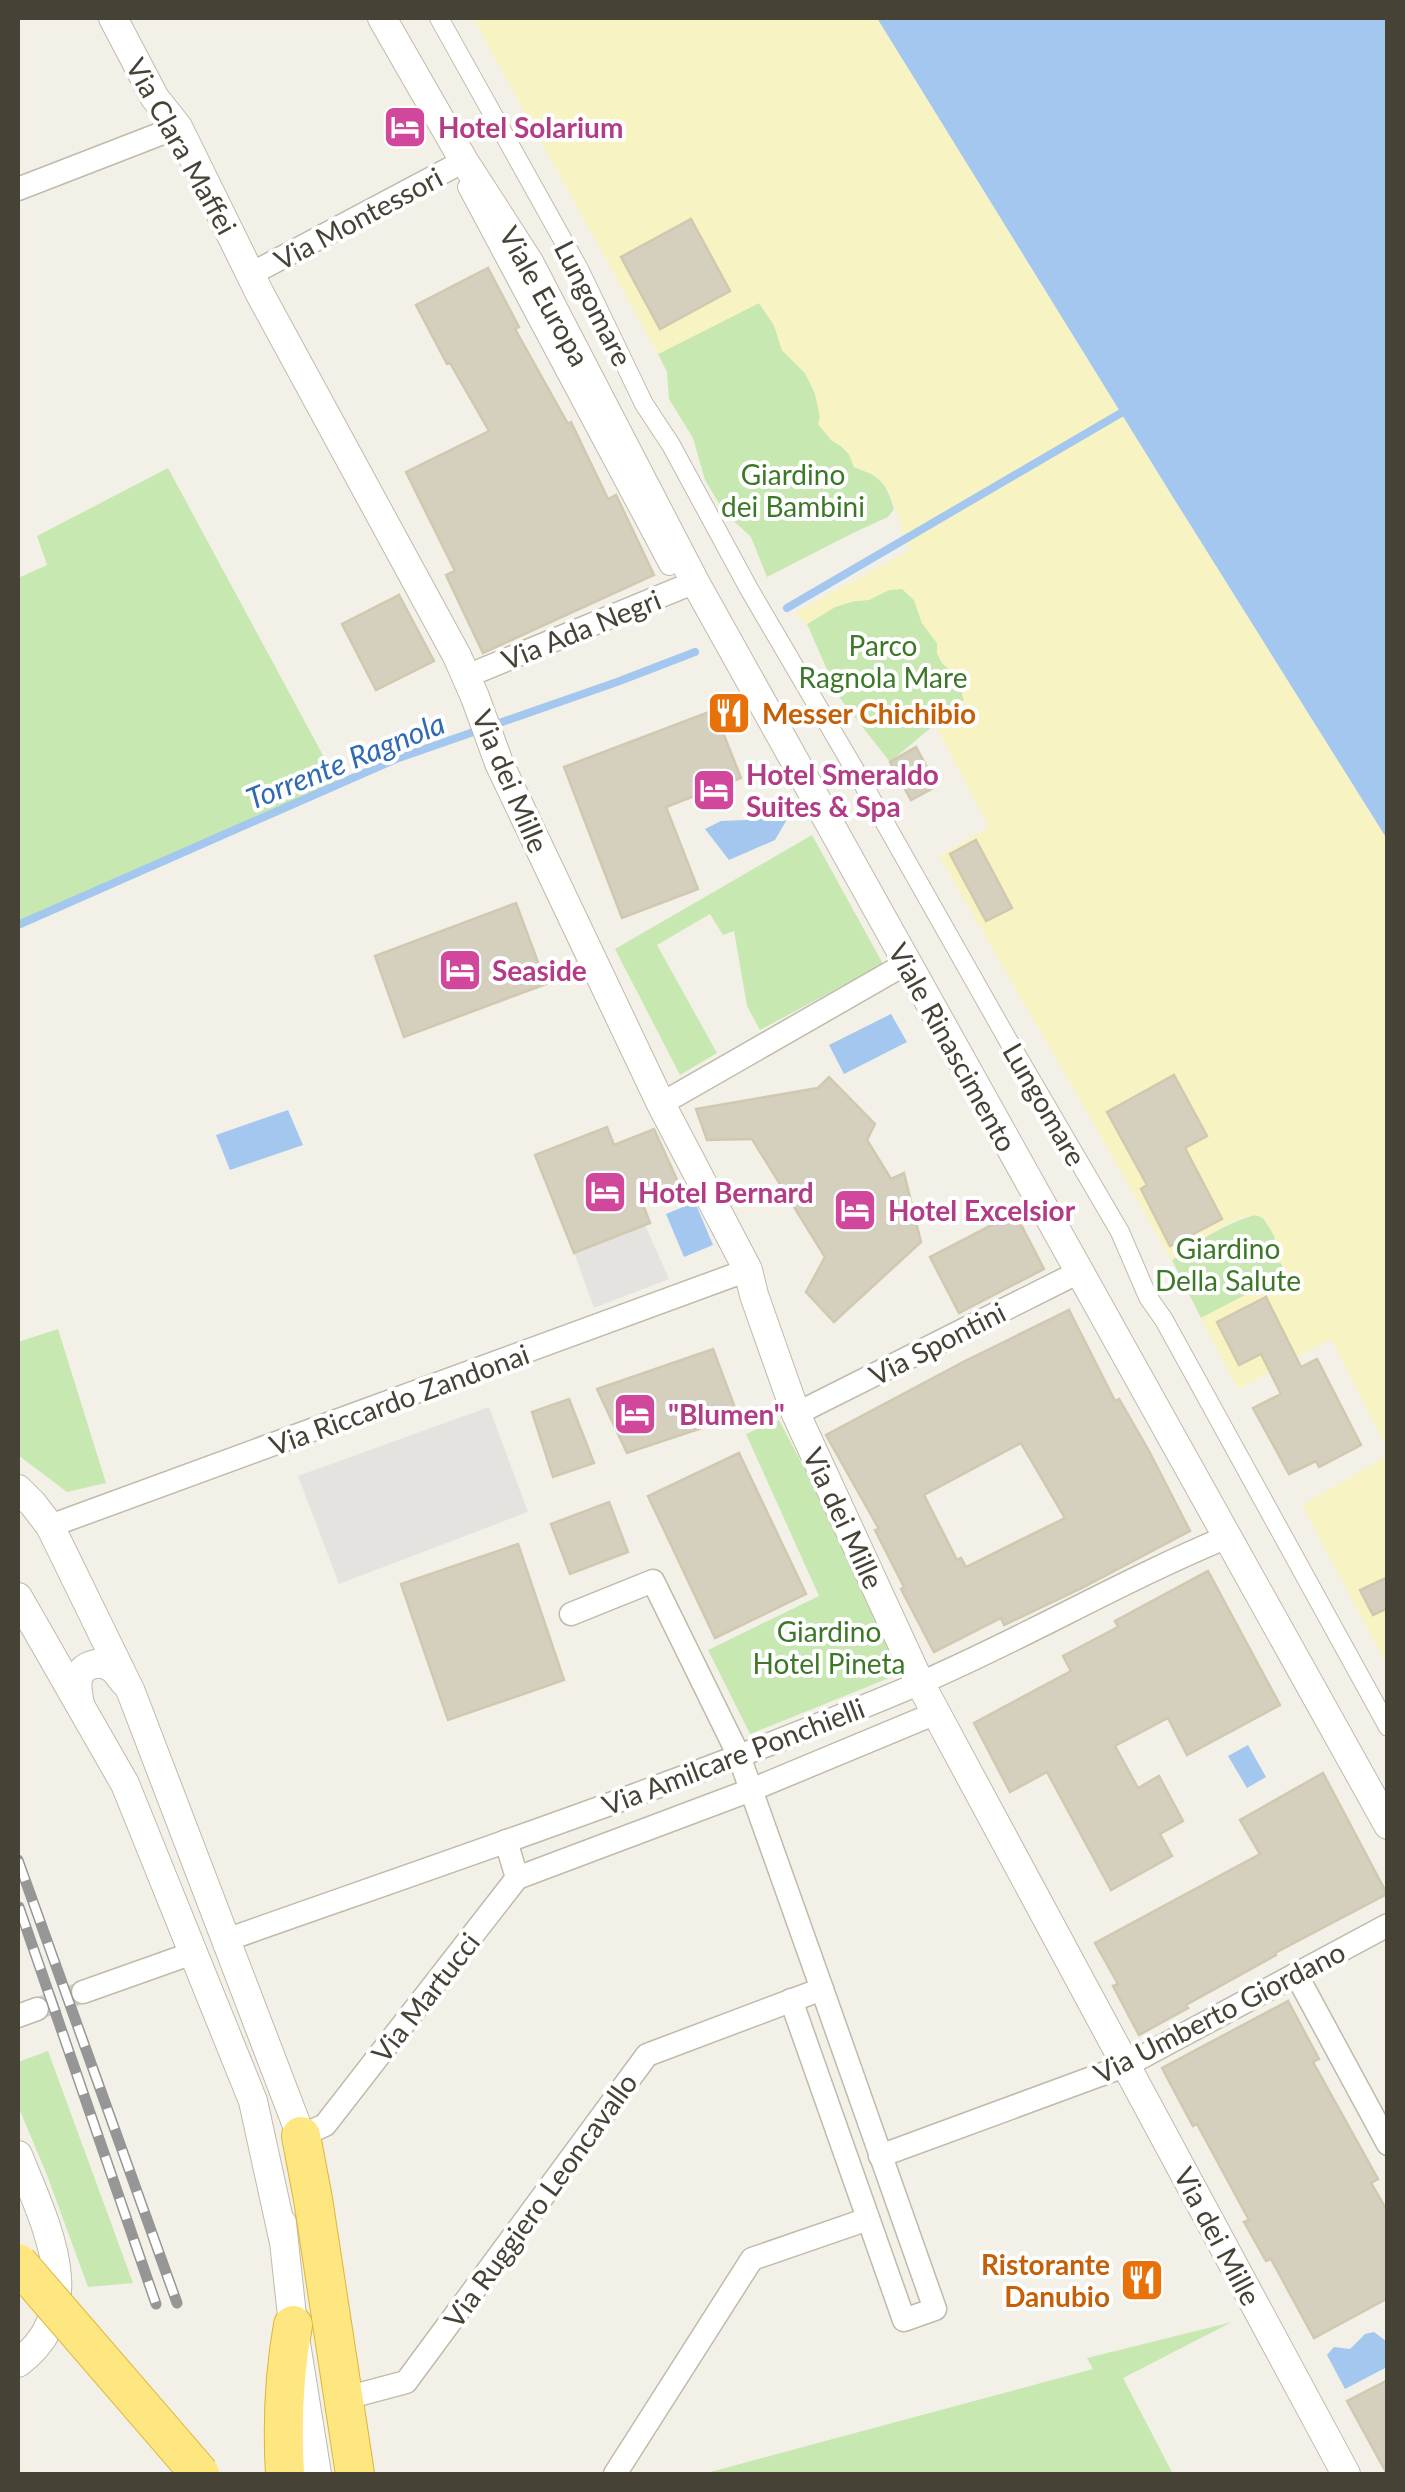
<svg xmlns="http://www.w3.org/2000/svg" width="1405" height="2492" viewBox="0 0 1405 2492" font-family="Lato,sans-serif">
	<style>
		.green { fill: #c7e8b0 }
		.sand { fill: #f8f3c3 }
		.parking { fill: #e5e3df }
		.water { fill: #a4c7f0 }
		.lines { fill: none; stroke-linecap: round; stroke-linejoin: round }
		.stream { stroke: #a4c7f0; stroke-width: 8 }
		.building { fill: #d5cfbd; stroke: #d0c8b0; stroke-width: 2.5; fill-rule: evenodd }
		.minor-tunnel { stroke: #d1cec4; stroke-width: 22; stroke-dasharray: 22 11; stroke-linecap: butt }
		.pedestrian-casing { stroke: #bfbaaa; stroke-width: 20 }
		.minor-casing { stroke: #bfbaaa; stroke-width: 25 }
		.tertiary-casing { stroke: #bfbaaa; stroke-width: 30 }
		.trunk-casing { stroke: #ddb638; stroke-width: 40 }
		.pedestrian { stroke: #fff; stroke-width: 18 }
		.minor { stroke: #fff; stroke-width: 22 }
		.tertiary { stroke: #fff; stroke-width: 28 }
		.trunk { stroke: #fee680; stroke-width: 38 }
		.rail-casing { stroke: #969696; stroke-width: 11 }
		.rail { stroke: #fff; stroke-width: 8; stroke-dasharray: 22; stroke-linecap: butt }
		.trunk-bridge-casing { stroke: #ddb638; stroke-width: 40; stroke-linecap: butt }
		.trunk-bridge { stroke: #fee680; stroke-width: 38 }
		.labels { text-anchor: middle; dominant-baseline: central; stroke-width: 8; stroke-linejoin: round; paint-order: stroke }
		.hotel-label { font-size: 28px; font-weight: bold; fill: #b23c85; stroke: #fff; text-anchor: start }
		.street-label { font-size: 28px; fill: #474236; stroke: #fff }
		.park-label { font-size: 28px; fill: #3d7829; stroke: #fff }
		.food-label { font-size: 28px; font-weight: bold; fill: #c56008; stroke: #fff; text-anchor: start }
		.water-label { font-size: 30px; font-style: italic; fill: #2f6ab2; stroke: #fff }
	</style>
	<rect width="100%" height="100%" fill="#f3f1e7"/>
	<g class="green">
		<path d="M759 303 774 325 782 350 805 373 818 400 820 417 831 440 841 446 849 454 854 467C880 476 886 482 894 509L888 517 853 533 767 577 751 537 724 512 705 480 693 438 669 399 667 372 658 354Z"/>
		<path d="M168 468 339 785 18 925V578L47 565 37 536Z"/>
		<path d="M902 588 914 600 922 623 937 643V653L942 663 952 672 960 686 964 700 890 762 839 697 807 624 835 607 854 601 869 600 889 590Z"/>
		<path d="M812 835 883 964 760 1030 747 1006 734 931 723 935 710 914 657 945 717 1053 680 1075 615 949Z"/>
		<path d="M1255 1215 1263 1218 1276 1238 1267 1249 1270 1262 1281 1263 1286 1274 1201 1318 1172 1260C1199 1241 1223 1224 1255 1215Z"/>
		<path d="M58 1329 106 1483 67 1492 18 1455V1342Z"/>
		<path d="M779 1420 864 1582 904 1672 750 1734 708 1650 819 1596 746 1434Z"/>
		<path d="M48 2051 133 2283 88 2287 47 2175 18 2106V2062Z"/>
		<path d="M1232 2322 1123 2378 1173 2474H703L1093 2369 1087 2358Z"/>
	</g>
	<g class="sand">
		<path d="M473 18H877L1171 494 1387 839V1448L1331 1339 1238 1389 1201 1318 1286 1274 1281 1263 1265 1259 1264 1255 1275 1238C1272 1232 1268 1222 1263 1218 1246 1204 1187 1250 1172 1260L939 856 989 827 935 725 964 700 960 686 952 672 942 663 937 653V643L922 623 914 600 902 589 889 590 868 600 854 601 835 607 807 624 794 613 910 550 888 489 875 475 854 467 849 454 841 446 831 440 818 424 820 417 814 390 805 373 782 350 774 325 759 303 658 354Z"/>
		<path d="M1387 1456V1666L1302 1505Z"/>
	</g>
	<g class="parking">
		<path d="M645 1225 669 1279 594 1308 574 1253Z"/>
		<path d="M489 1407 528 1512 339 1584 298 1476Z"/>
	</g>
	<g class="water">
		<path d="M877 18H1387V839L1171 494Z"/>
		<path d="M777 810 786 821 775 840 729 860 705 829 721 821 746 820 762 811Z"/>
		<path d="M891 1014 907 1042 844 1074 829 1045Z"/>
		<path d="M288 1110 303 1145 230 1170 216 1135Z"/>
		<path d="M695 1202 713 1245 684 1257 666 1214Z"/>
		<path d="M1248 1745 1266 1777 1247 1788 1228 1756Z"/>
		<path d="M1374 2332 1386 2341 1387 2367 1345 2389 1327 2355 1334 2347 1350 2349 1365 2334Z"/>
	</g>
	<g class="lines">
		<g class="stream">
			<path d="M787 608 1121 413"/>
			<path d="M18 925 396 759 617 682 695 652"/>
		</g>
	</g>
	<g class="building">
		<path d="M691 219 730 291 660 329 621 257Z"/>
		<path d="M488 268 519 327 515 329 568 424 571 422 608 499 616 495 654 575 483 653 446 575 455 571 406 472 489 431 450 363 447 364 416 305Z"/>
		<path d="M399 595 434 661 376 690 342 624Z"/>
		<path d="M714 710 741 778 666 807 698 889 622 918 564 767Z"/>
		<path d="M916 747 937 786 911 800 890 762Z"/>
		<path d="M976 840 1012 908 986 921 950 854Z"/>
		<path d="M516 903 546 984 404 1037 375 956Z"/>
		<path d="M1174 1075 1207 1136 1185 1148 1222 1219 1170 1246 1141 1189 1147 1185 1107 1112Z"/>
		<path d="M829 1077 875 1124 867 1140 891 1179 904 1173 921 1242 834 1322 806 1292 825 1257 752 1139 707 1140 696 1109 818 1088Z"/>
		<path d="M607 1127 614 1145 654 1129 679 1184 641 1199 650 1223 574 1253 535 1155Z"/>
		<path d="M1015 1213 1044 1269 959 1313 930 1257Z"/>
		<path d="M1266 1297 1301 1367 1317 1359 1361 1445 1319 1467 1316 1461 1289 1474 1253 1408 1281 1394 1261 1354 1239 1365 1217 1322Z"/>
		<path d="M1069 1310 1115 1401 1119 1399 1149 1451 1190 1531 1082 1588 1004 1625 1001 1618 934 1652 901 1589 904 1587 875 1530 879 1529 826 1435 963 1362ZM1021 1443 1065 1518 966 1567 961 1558 957 1560 924 1495Z"/>
		<path d="M713 1349 738 1416 627 1453 597 1389Z"/>
		<path d="M569 1399 594 1463 553 1477 532 1412Z"/>
		<path d="M739 1453 806 1594 715 1638 648 1496Z"/>
		<path d="M609 1502 628 1552 570 1574 551 1524Z"/>
		<path d="M518 1544 564 1680 448 1720 401 1584Z"/>
		<path d="M1208 1571 1280 1705 1187 1755 1168 1718 1115 1746 1138 1788 1159 1776 1183 1821 1160 1834 1172 1856 1111 1890 1047 1772 1010 1792 974 1723 1071 1671 1063 1656 1118 1627 1115 1621Z"/>
		<path d="M1388 1577V1608L1373 1615 1360 1590Z"/>
		<path d="M1323 1773 1387 1894 1275 1953 1276 1955 1186 2005 1188 2008 1139 2035 1113 1986 1118 1984 1095 1943 1260 1854 1240 1820Z"/>
		<path d="M1288 2001 1319 2059 1313 2062 1378 2179 1371 2183 1388 2212V2298L1314 2338 1271 2259 1266 2261 1244 2222 1249 2220 1197 2124 1193 2126 1162 2068Z"/>
		<path d="M1388 2380V2474H1387L1347 2401Z"/>
	</g>
	<g class="lines">
		<path class="minor-tunnel" d="M37 2009 83 1992"/>
		<g class="pedestrian-casing">
			<g id="pedestrian">
				<path d="M439 18 579 269 644 404 671 445 749 589 855 770 1009 1042 1120 1232 1148 1297 1164 1320 1388 1727"/>
				<path d="M467 187 669 566"/>
			</g>
		</g>
		<g class="minor-casing">
			<g id="minor">
				<path d="M18 189 178 127"/>
				<path d="M251 274 464 161"/>
				<path d="M467 676 695 582"/>
				<path d="M661 1104 907 963"/>
				<path d="M796 1414 1079 1272"/>
				<path d="M50 1526 748 1270"/>
				<path d="M517 1878 751 1790 936 1713"/>
				<path d="M226 1940C458 1858 691 1780 918 1684 1023 1639 1121 1581 1227 1537"/>
				<path d="M1296 1974 1388 2144"/>
				<path d="M83 1992 193 1953"/>
				<path d="M791 2000 904 2320 935 2309 822 1989"/>
				<path d="M18 2016 37 2009"/>
				<path d="M301 2136 325 2125 517 1878 506 1841"/>
				<path d="M880 2156 1127 2065 1388 1925"/>
				<path d="M361 2394 406 2382 647 2055 822 1989 739 1756 653 1581 571 1614"/>
				<path d="M615 2474 752 2259 868 2219"/>
			</g>
		</g>
		<g class="tertiary-casing">
			<g id="tertiary">
				<path d="M113 18 155 98 178 127 260 294 457 656 475 697 499 763 661 1104 748 1270 754 1295 796 1414 920 1683 1346 2474"/>
				<path d="M382 18 464 161 529 262 695 582 1388 1825"/>
				<path d="M18 1489 33 1504 50 1526 131 1692 301 2136"/>
				<path d="M18 1597 125 1784 253 2101 283 2238"/>
				<path d="M80 1705C79 1697 76 1687 78 1679 82 1664 101 1659 113 1669 115 1670 122 1680 124 1682"/>
				<path d="M18 2155C45 2223 91 2309 18 2363"/>
				<path d="M282 2223 293 2325 317 2474"/>
			</g>
		</g>
		<g class="trunk-casing">
			<g id="trunk">
				<path d="M301 2136 313 2199 355 2474"/>
				<path d="M285 2474C282 2423 284 2375 293 2325"/>
			</g>
		</g>
		<use href="#pedestrian" class="pedestrian"/>
		<use href="#minor" class="minor"/>
		<use href="#tertiary" class="tertiary"/>
		<use href="#trunk" class="trunk"/>
		<g class="rail-casing">
			<g id="rail">
				<path d="M18 1860 177 2303"/>
				<path d="M19 1907 156 2304"/>
			</g>
		</g>
		<use href="#rail" class="rail"/>
		<g class="trunk-bridge-casing">
			<path id="trunk-bridge" d="M18 2263 200 2474"/>
		</g>
		<use href="#trunk-bridge" class="trunk-bridge"/>
	</g>
	<defs>
		<g id="hotel-square" transform="scale(2.25)"><rect x="-9" y="-9" width="18" height="18" rx="4" fill="#d1479c" stroke="#fff"/><path d="M-6-4.5h1.5V1H6V5H4.5V3h-9V5H-6ZM-4 0a1.8 1.8 0 1 1 3.6 0ZM.5 0V-2.5h3Q6-2.5 6 0Z" fill="#fff"/></g>
		<g id="restaurant-square" transform="scale(2.25)"><rect x="-9" y="-9" width="18" height="18" rx="4" fill="#e8710a" stroke="#fff"/><path d="M-5-6h1v4h1v-4h1v4h1v-4h1v5L-1.5 .5V6h-2V.5L-5-1ZM5-6V6H3V1.5H1.5Q1.5-4 5-6Z" fill="#fff"/></g>
	</defs>
	<g fill-rule="evenodd">
		<use href="#hotel-square" x="405" y="127"/>
		<use href="#restaurant-square" x="729" y="713"/>
		<use href="#hotel-square" x="714" y="790"/>
		<use href="#hotel-square" x="460" y="970"/>
		<use href="#hotel-square" x="605" y="1192"/>
		<use href="#hotel-square" x="855" y="1210"/>
		<use href="#hotel-square" x="635" y="1414"/>
		<use href="#restaurant-square" x="1142" y="2280"/>
	</g>
	<g class="labels">
		<g class="hotel-label">
			<text x="438" y="127">Hotel Solarium</text>
			<text x="746" y="774">Hotel Smeraldo<tspan x="746" dy="32">Suites &amp; Spa</tspan></text>
			<text x="492" y="970">Seaside</text>
			<text x="638" y="1192">Hotel Bernard</text>
			<text x="888" y="1210">Hotel Excelsior</text>
			<text x="668" y="1414">"Blumen"</text>
		</g>
		<g class="street-label">
			<text transform="translate(182 146) rotate(61)">Via Clara Maffei</text>
			<text transform="translate(358 218) rotate(-28)">Via Montessori</text>
			<text transform="translate(545 296) rotate(61)">Viale Europa</text>
			<text transform="translate(594 303) rotate(63)">Lungomare</text>
			<text transform="translate(581 629) rotate(-22)">Via Ada Negri</text>
			<text transform="translate(511 781) rotate(67)">Via dei Mille</text>
			<text transform="translate(953 1047) rotate(61)">Viale Rinascimento</text>
			<text transform="translate(1045 1104) rotate(60)">Lungomare</text>
			<text transform="translate(937 1343) rotate(-27)">Via Spontini</text>
			<text transform="translate(399 1399) rotate(-20)">Via Riccardo Zandonai</text>
			<text transform="translate(844 1518) rotate(65)">Via dei Mille</text>
			<text transform="translate(733 1756) rotate(-21)">Via Amilcare Ponchielli</text>
			<text transform="translate(425 1997) rotate(-52)">Via Martucci</text>
			<text transform="translate(1219 2012) rotate(-27)">Via Umberto Giordano</text>
			<text transform="translate(540 2200) rotate(-54)">Via Ruggiero Leoncavallo</text>
			<text transform="translate(1218 2236) rotate(62)">Via dei Mille</text>
		</g>
		<g class="park-label">
			<text x="793" y="474">Giardino<tspan x="793" dy="32">dei Bambini</tspan></text>
			<text x="883" y="645">Parco<tspan x="883" dy="32">Ragnola Mare</tspan></text>
			<text x="1228" y="1248">Giardino<tspan x="1228" dy="32">Della Salute</tspan></text>
			<text x="829" y="1631">Giardino<tspan x="829" dy="32">Hotel Pineta</tspan></text>
		</g>
		<g class="food-label">
			<text x="762" y="713">Messer Chichibio</text>
			<text x="1110" y="2264" text-anchor="end">Ristorante<tspan x="1110" dy="32">Danubio</tspan></text>
		</g>
		<g class="water-label">
			<text transform="translate(345 760) rotate(-22)">Torrente Ragnola</text>
		</g>
	</g>
	<rect width="1405" height="2492" fill="none" stroke="#474236" stroke-width="40"/>
</svg>
